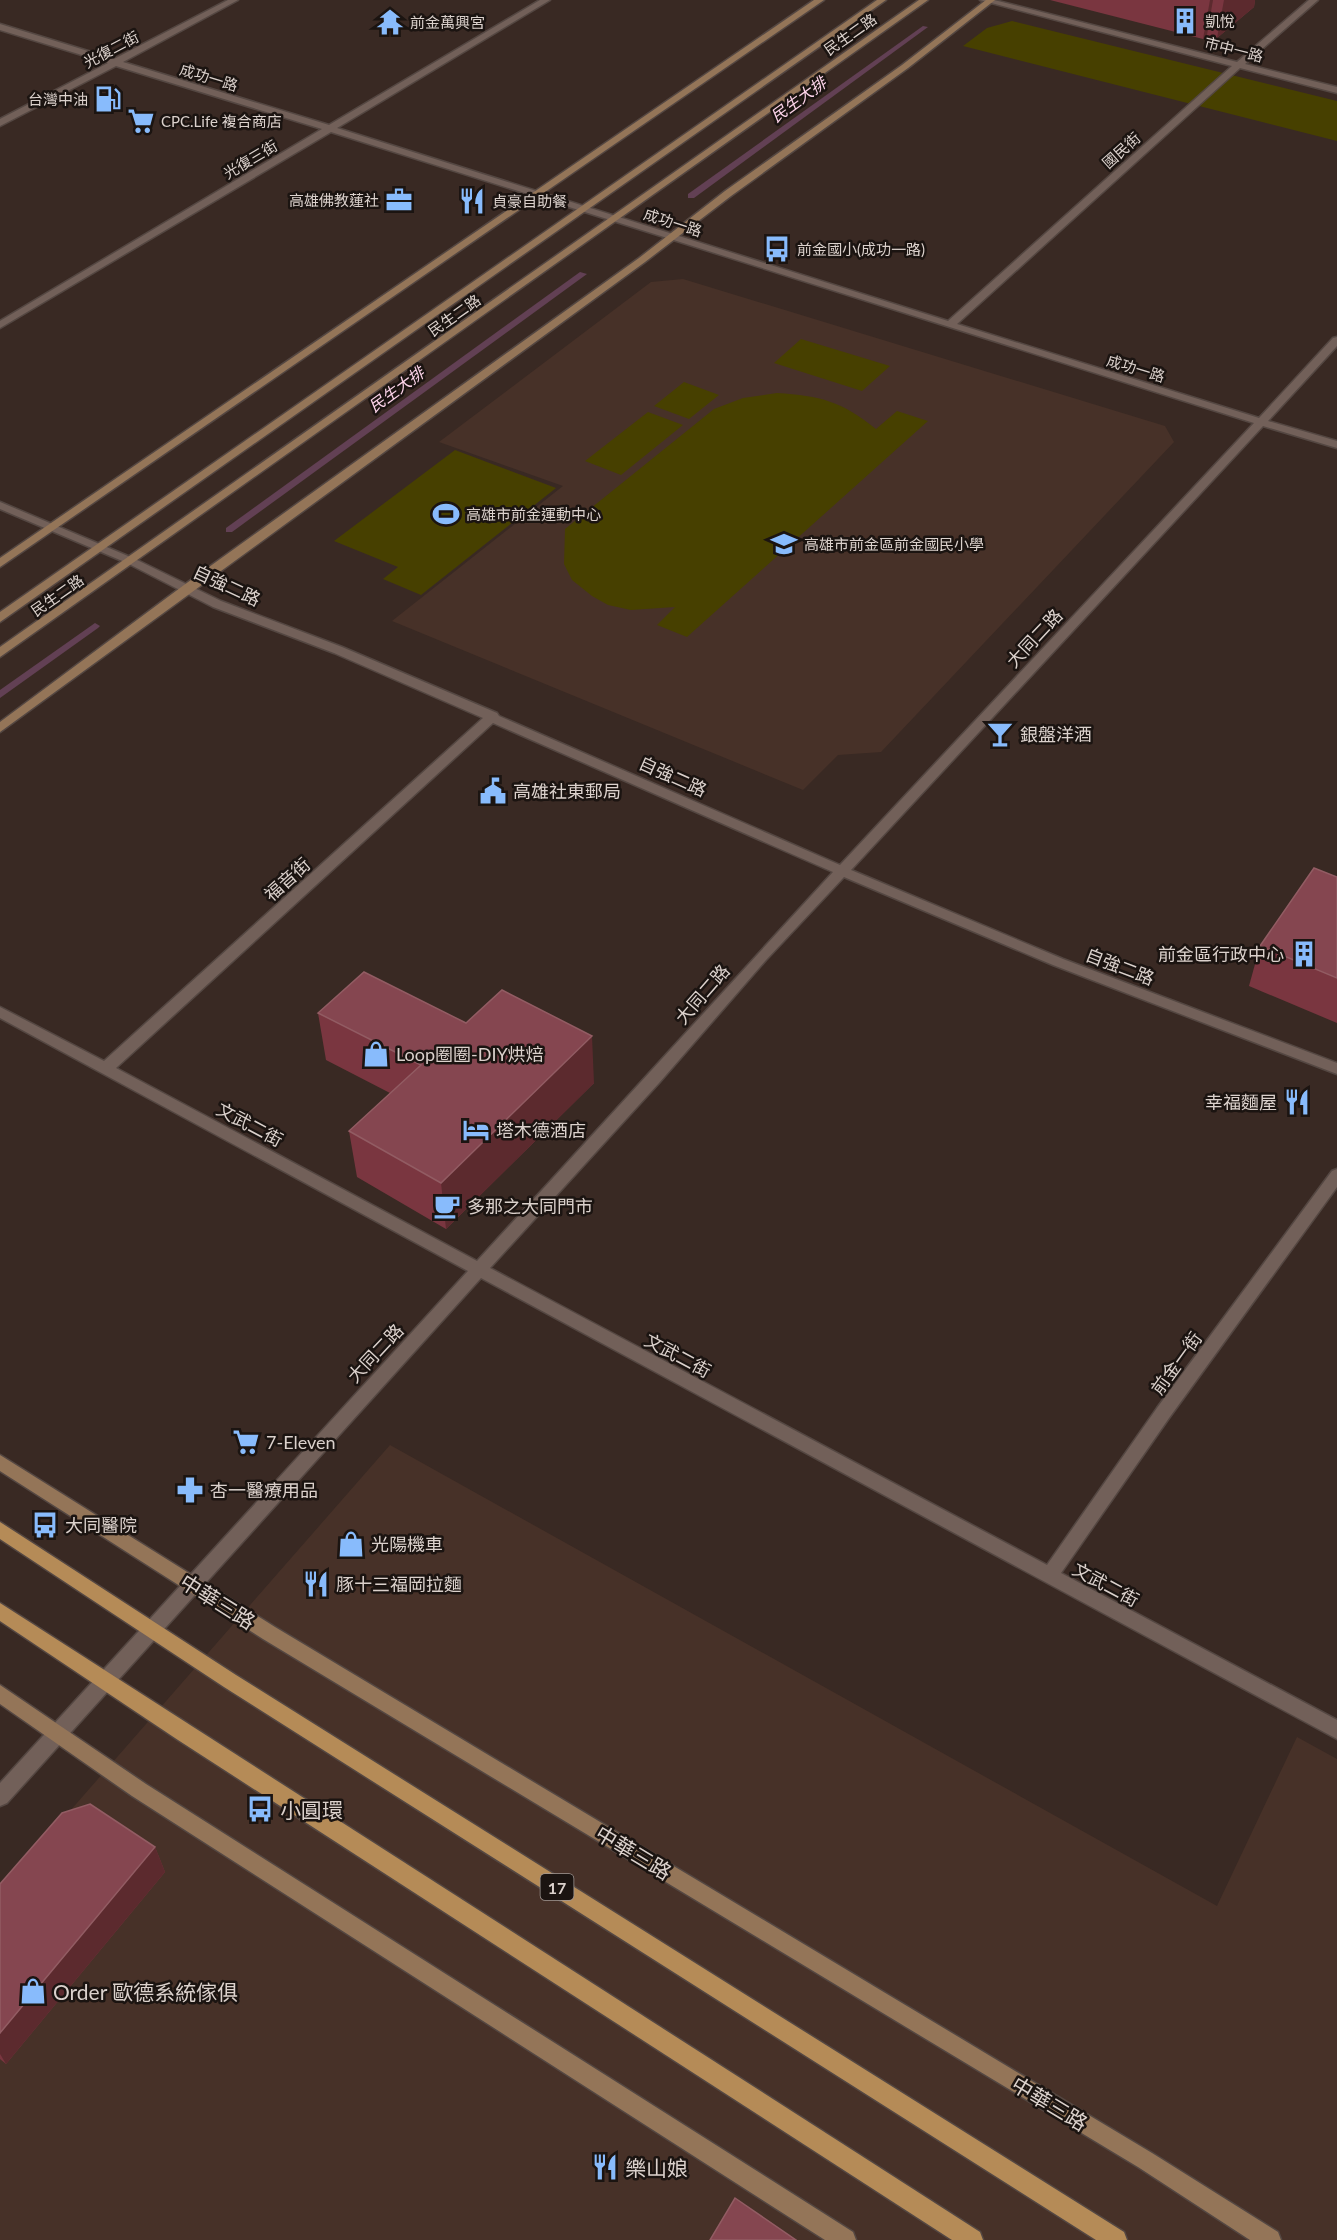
<svg xmlns="http://www.w3.org/2000/svg" width="1337" height="2240" viewBox="0 0 1337 2240" font-family="Lato,'Noto Sans TC',sans-serif">
	<style>
		.built { fill: #473128 }
		.green { fill: #474000 }
		.lines { fill: none; stroke-linecap: round; stroke-linejoin: round }
		.stream { fill: #624054; fill-rule: evenodd }
		.street-casing { stroke: #544742; stroke-width: 3 }
		.secondary-casing { stroke: #544742; stroke-width: 3 }
		.primary-casing { stroke: #544742; stroke-width: 3 }
		.street { fill: #726059; fill-rule: evenodd }
		.secondary { fill: #947558; fill-rule: evenodd }
		.primary { fill: #b58b57; fill-rule: evenodd }
		.wall { fill: #7a3640 }
		.shaded-wall { fill: #5c2a2e }
		.building { fill: #854650; stroke: #925c63; stroke-width: 1.5 }
		.labels { text-anchor: middle; dominant-baseline: central; stroke-width: 5; stroke-linejoin: round; paint-order: stroke }
		.far-poi-label { font-size: 15px; fill: #dbd1cc; stroke: #1b1411; text-anchor: start }
		.far-street-label { font-size: 15px; fill: #dbd1cc; stroke: #1b1411 }
		.far-water-label { font-size: 16px; font-style: italic; fill: #fdd4ea; stroke: #1b1411 }
		.shield { fill: #1b1411; stroke: #a19894; stroke-width: 1.5 }
		.shield-label { font-size: 16px; font-weight: bold; fill: #dbd1cc }
		.street-label { font-size: 18px; fill: #dbd1cc; stroke: #1b1411 }
		.poi-label { font-size: 18px; fill: #dbd1cc; stroke: #1b1411; text-anchor: start }
		.near-street-label { font-size: 21px; fill: #dbd1cc; stroke: #1b1411 }
		.near-poi-label { font-size: 21px; fill: #dbd1cc; stroke: #1b1411; text-anchor: start }
	</style>
	<rect width="100%" height="100%" fill="#392923"/>
	<g class="built">
		<path d="M683 279 1165 426 1174 442 881 752 838 755 803 790 392 621 563 486 439 442 651 282Z"/>
		<path d="M390 1445 1217 1906 1297 1737 1337 1759V2240H0V1891Z"/>
	</g>
	<g class="green">
		<path d="M1012 21 1337 101V141L963 46 987 28Z"/>
		<path d="M801 339 890 366 862 391 774 363Z"/>
		<path d="M684 382 719 395 689 419 654 406Z"/>
		<path d="M777 393C821 396 841 401 876 429L897 411 928 421 687 637 657 625 675 607 631 610 608 605 592 596 572 580 564 564 565 529 714 409 743 398Z"/>
		<path d="M648 412 683 425 621 475 585 461Z"/>
		<path d="M455 450 556 488 421 595 383 579 398 567 334 541Z"/>
	</g>
	<g class="lines">
		<g class="stream">
			<path d="M923 26 928 27 694 198H688V194Z"/>
			<path d="M580 272 587 274 232 532H226V528Z"/>
			<path d="M95 623 100 626 98 628 0 698V690Z"/>
		</g>
		<g class="street-casing">
			<path id="street" d="M228 0H238L123 62 329 125 540 0H550L337 128 948 321 1232 66 980 0H994L1237 62 1309 0H1318L1245 64 1337 87V93L1240 68 957 324 1259 418 1333 338 1337 337V346L1268 421 1337 441V448L1263 426 851 870 1063 959 1337 1063V1074L1053 965 844 877 766 960 659 1083 490 1268 1047 1565 1157 1408 1332 1171 1337 1169V1187L1169 1418 1061 1573 1337 1720V1739L481 1278 7 1803 0 1806V1783L468 1271 0 1018V1007L104 1061 483 718 334 653 213 607 127 563 0 509V502L135 559 221 601 342 647 497 713 499 716 840 865 1254 423 331 132 0 328V321L322 129 116 66 0 126V119L108 63 0 30V24L114 59ZM493 723 833 872 477 1261 116 1068Z"/>
		</g>
		<g class="secondary-casing">
			<g id="secondary">
				<path d="M814 0H824L0 567V558Z"/>
				<path d="M877 0H886L0 622V612Z"/>
				<path d="M919 0H928L0 657V647Z"/>
				<path d="M986 0H995L908 68 731 196 645 262 0 732V722L184 585 639 258 725 191 902 65Z"/>
				<path d="M0 1455 275 1627 1152 2153 1278 2232 1281 2240H1250L1138 2167 263 1639 0 1471Z"/>
				<path d="M0 1685 146 1784 853 2232 856 2240H825L132 1796 0 1704Z"/>
			</g>
		</g>
		<g class="primary-casing">
			<g id="primary">
				<path d="M0 1522 236 1675 1124 2232 1127 2240H1096L224 1687 0 1539Z"/>
				<path d="M0 1603 980 2232 983 2240H952L178 1740 0 1621Z"/>
			</g>
		</g>
		<use href="#street" class="street"/>
		<use href="#secondary" class="secondary"/>
		<use href="#primary" class="primary"/>
	</g>
	<g class="wall">
		<path d="M1050 0H1255L1254 7 1217 38 1207 35 1203 39Z"/>
		<path d="M1337 877V1023L1249 986 1260 946Z"/>
		<path d="M318 1013 466 1023 594 1083 446 1229 357 1177 349 1131 390 1093 326 1060Z"/>
		<path d="M155 1847 165 1872 6 2064 0 2059V1884Z"/>
	</g>
	<g class="shaded-wall">
		<path d="M1210 0H1213L1207 35 1203 39Z"/>
		<path d="M1224 0H1255L1254 7 1217 38Z"/>
		<path d="M592 1036 594 1083 446 1229 441 1183Z"/>
		<path d="M155 1847 165 1872 6 2064 0 2054V2033Z"/>
	</g>
	<g class="building">
		<path d="M1314 868 1337 877V978L1260 946Z"/>
		<path d="M364 972 466 1023 502 990 592 1036 441 1183 349 1131 421 1065 318 1013Z"/>
		<path d="M90 1804 155 1847 0 2033V1884L62 1813Z"/>
		<path d="M735 2198 796 2240H710Z"/>
	</g>
	<defs>
		<g id="building-bare" transform="scale(2.07)"><path d="M-4-6H4V6H1V3H-1V6H-4ZM-2.5-4.3h1.7v1.8h-1.7ZM.8-4.3h1.7v1.8H.8ZM-2.5-1h1.7V.8h-1.7ZM.8-1h1.7V.8H.8Z" fill="#88bbfc" stroke="#1b1411" stroke-width="2.5" paint-order="stroke"/></g>
		<g id="temple-bare" transform="scale(2.07)"><path d="M0-6L5-2H3V0L6.5 2.5H4V6H1.5V3h-3V6H-4V2.5H-6.5L-3 0V-2H-5Z" fill="#88bbfc" stroke="#1b1411" stroke-width="2.5" paint-order="stroke"/></g>
		<g id="fuel-bare" transform="scale(2.07)"><path d="M-5.5-6h7V0h2V4h1.3V-2.5L3-4.5l.8-.8L6-3V5H2.5V1h-1V6h-7ZM-4.2-4.7v3.2H.2V-4.7Z" fill="#88bbfc" stroke="#1b1411" stroke-width="2.5" paint-order="stroke"/></g>
		<g id="supermarket-bare" transform="scale(2.07)"><path d="M-6-5.5h2.5l.6 2H6L4.5 2H-2.5L-4.4-4H-6ZM-1.5 3.2a1.3 1.3 0 1 0 .1 0ZM3 3.2a1.3 1.3 0 1 0 .1 0Z" fill="#88bbfc" stroke="#1b1411" stroke-width="2.5" paint-order="stroke"/></g>
		<g id="office-bare" transform="scale(2.07)"><path d="M-6-3h4V-5.5h4V-3h4V5H-6ZM-1-4.5V-3h2v-1.5ZM-6 0V1H6V0Z" fill="#88bbfc" stroke="#1b1411" stroke-width="2.5" paint-order="stroke"/></g>
		<g id="restaurant-bare" transform="scale(2.07)"><path d="M-5-6h1v4h1v-4h1v4h1v-4h1v5L-1.5 .5V6h-2V.5L-5-1ZM5-6V6H3V1.5H1.5Q1.5-4 5-6Z" fill="#88bbfc" stroke="#1b1411" stroke-width="2.5" paint-order="stroke"/></g>
		<g id="bus-bare" transform="scale(2.07)"><path d="M-5-6H5V4H4V6H2V4H-2V6H-4V4H-5ZM-3.5-4V0h7V-4ZM-3.5 1.2v1.5H-2V1.2ZM2 1.2v1.5H3.5V1.2Z" fill="#88bbfc" stroke="#1b1411" stroke-width="2.5" paint-order="stroke"/></g>
		<g id="stadium-bare" transform="scale(2.07)"><path d="M0-5a6.5 5 0 1 0 0 10a6.5 5 0 1 0 0-10ZM-3.5-1.8h7v3.6h-7Z" fill="#88bbfc" stroke="#1b1411" stroke-width="2.5" paint-order="stroke"/></g>
		<g id="school-bare" transform="scale(2.07)"><path d="M0-5L7-2L0 1L-7-2ZM-4 1L0 2.5L4 1V4Q0 6-4 4Z" fill="#88bbfc" stroke="#1b1411" stroke-width="2.5" paint-order="stroke"/></g>
		<g id="bar-bare" transform="scale(2.07)"><path d="M-6-5H6L.8 .8V4.5H3.5V6h-7V4.5H-.8V.8Z" fill="#88bbfc" stroke="#1b1411" stroke-width="2.5" paint-order="stroke"/></g>
		<g id="civic-bare" transform="scale(2.07)"><path d="M-.6-6.5H3V-4.5H.6V-3L4-1V1h2V6H-6V1h2V-1L-.6-3ZM-1.2 2.5V6h2.4V2.5Z" fill="#88bbfc" stroke="#1b1411" stroke-width="2.5" paint-order="stroke"/></g>
		<g id="shop-bare" transform="scale(2.07)"><path d="M-5-2.5h2.3a2.7 3.5 0 0 1 5.4 0H5L5.5 6h-11ZM-1.5-2.5h3a1.5 2.3 0 0 0-3 0Z" fill="#88bbfc" stroke="#1b1411" stroke-width="2.5" paint-order="stroke"/></g>
		<g id="hotel-bare" transform="scale(2.07)"><path d="M-6-4.5h1.5V1H6V5H4.5V3h-9V5H-6ZM-4 0a1.8 1.8 0 1 1 3.6 0ZM.5 0V-2.5h3Q6-2.5 6 0Z" fill="#88bbfc" stroke="#1b1411" stroke-width="2.5" paint-order="stroke"/></g>
		<g id="cafe-bare" transform="scale(2.07)"><path d="M-5.5-4.5H6V0H3Q3 3.5 0 3.5H-2.5Q-5.5 3.5-5.5 0ZM3-3.2v2h1.7v-2ZM-6 4.5H4V6H-6Z" fill="#88bbfc" stroke="#1b1411" stroke-width="2.5" paint-order="stroke"/></g>
		<g id="pharmacy-bare" transform="scale(2.07)"><path d="M-2-6h4v4h4v4h-4v4h-4v-4h-4v-4h4Z" fill="#88bbfc" stroke="#1b1411" stroke-width="2.5" paint-order="stroke"/></g>
	</defs>
	<g fill-rule="evenodd">
		<use href="#building-bare" x="1185" y="21"/>
		<use href="#temple-bare" x="390" y="22"/>
		<use href="#fuel-bare" x="108" y="99"/>
		<use href="#supermarket-bare" x="141" y="121"/>
		<use href="#office-bare" x="399" y="200"/>
		<use href="#restaurant-bare" x="472" y="201"/>
		<use href="#bus-bare" x="777" y="249"/>
		<use href="#stadium-bare" x="446" y="514"/>
		<use href="#school-bare" x="784" y="544"/>
		<use href="#bar-bare" x="1000" y="734"/>
		<use href="#civic-bare" x="493" y="791"/>
		<use href="#building-bare" x="1304" y="954"/>
		<use href="#shop-bare" x="376" y="1054"/>
		<use href="#restaurant-bare" x="1297" y="1102"/>
		<use href="#hotel-bare" x="476" y="1130"/>
		<use href="#cafe-bare" x="447" y="1206"/>
		<use href="#supermarket-bare" x="246" y="1442"/>
		<use href="#pharmacy-bare" x="190" y="1490"/>
		<use href="#bus-bare" x="45" y="1525"/>
		<use href="#shop-bare" x="351" y="1544"/>
		<use href="#restaurant-bare" x="316" y="1584"/>
		<use href="#bus-bare" x="260" y="1809"/>
		<use href="#shop-bare" x="33" y="1991"/>
		<use href="#restaurant-bare" x="605" y="2167"/>
	</g>
	<g class="labels">
		<g class="far-poi-label">
			<text x="1205" y="21">凱悅</text>
			<text x="410" y="22">前金萬興宮</text>
			<text x="88" y="99" text-anchor="end">台灣中油</text>
			<text x="161" y="121">CPC.Life 複合商店</text>
			<text x="379" y="200" text-anchor="end">高雄佛教蓮社</text>
			<text x="492" y="201">貞豪自助餐</text>
			<text x="797" y="249">前金國小(成功一路)</text>
			<text x="466" y="514">高雄市前金運動中心</text>
			<text x="804" y="544">高雄市前金區前金國民小學</text>
		</g>
		<g class="far-street-label">
			<text transform="translate(850 34) rotate(-35)">民生二路</text>
			<text transform="translate(111 49) rotate(-28)">光復二街</text>
			<text transform="translate(1234 49) rotate(14)">市中一路</text>
			<text transform="translate(209 77) rotate(17)">成功一路</text>
			<text transform="translate(1121 150) rotate(-42)">國民街</text>
			<text transform="translate(250 159) rotate(-31)">光復三街</text>
			<text transform="translate(673 222) rotate(18)">成功一路</text>
			<text transform="translate(454 315) rotate(-35)">民生二路</text>
			<text transform="translate(1136 368) rotate(17)">成功一路</text>
			<text transform="translate(57 595) rotate(-35)">民生二路</text>
		</g>
		<g class="far-water-label">
			<text transform="translate(798 99) rotate(-36)">民生大排</text>
			<text transform="translate(396 389) rotate(-36)">民生大排</text>
		</g>
		<rect class="shield" x="540.5" y="1874" width="33" height="26" rx="4.5"/>
		<g class="shield-label">
			<text x="557" y="1887">17</text>
		</g>
		<g class="street-label">
			<text transform="translate(227 585) rotate(25)">自強二路</text>
			<text transform="translate(1034 638) rotate(-47)">大同二路</text>
			<text transform="translate(673 776) rotate(24)">自強二路</text>
			<text transform="translate(287 879) rotate(-42)">福音街</text>
			<text transform="translate(1120 966) rotate(21)">自強二路</text>
			<text transform="translate(702 994) rotate(-49)">大同二路</text>
			<text transform="translate(250 1124) rotate(28)">文武二街</text>
			<text transform="translate(375 1353) rotate(-47)">大同二路</text>
			<text transform="translate(678 1355) rotate(28)">文武二街</text>
			<text transform="translate(1176 1363) rotate(-54)">前金一街</text>
			<text transform="translate(1106 1584) rotate(28)">文武二街</text>
		</g>
		<g class="poi-label">
			<text x="1020" y="734">銀盤洋酒</text>
			<text x="513" y="791">高雄社東郵局</text>
			<text x="1284" y="954" text-anchor="end">前金區行政中心</text>
			<text x="396" y="1054">Loop圈圈-DIY烘焙</text>
			<text x="1277" y="1102" text-anchor="end">幸福麵屋</text>
			<text x="496" y="1130">塔木德酒店</text>
			<text x="467" y="1206">多那之大同門市</text>
			<text x="266" y="1442">7-Eleven</text>
			<text x="210" y="1490">杏一醫療用品</text>
			<text x="65" y="1525">大同醫院</text>
			<text x="371" y="1544">光陽機車</text>
			<text x="336" y="1584">豚十三福岡拉麵</text>
		</g>
		<g class="near-street-label">
			<text transform="translate(218 1601) rotate(32)">中華三路</text>
			<text transform="translate(634 1852) rotate(31)">中華三路</text>
			<text transform="translate(1050 2103) rotate(31)">中華三路</text>
		</g>
		<g class="near-poi-label">
			<text x="280" y="1809">小圓環</text>
			<text x="53" y="1991">Order 歐德系統傢俱</text>
			<text x="625" y="2167">樂山娘</text>
		</g>
	</g>
</svg>
